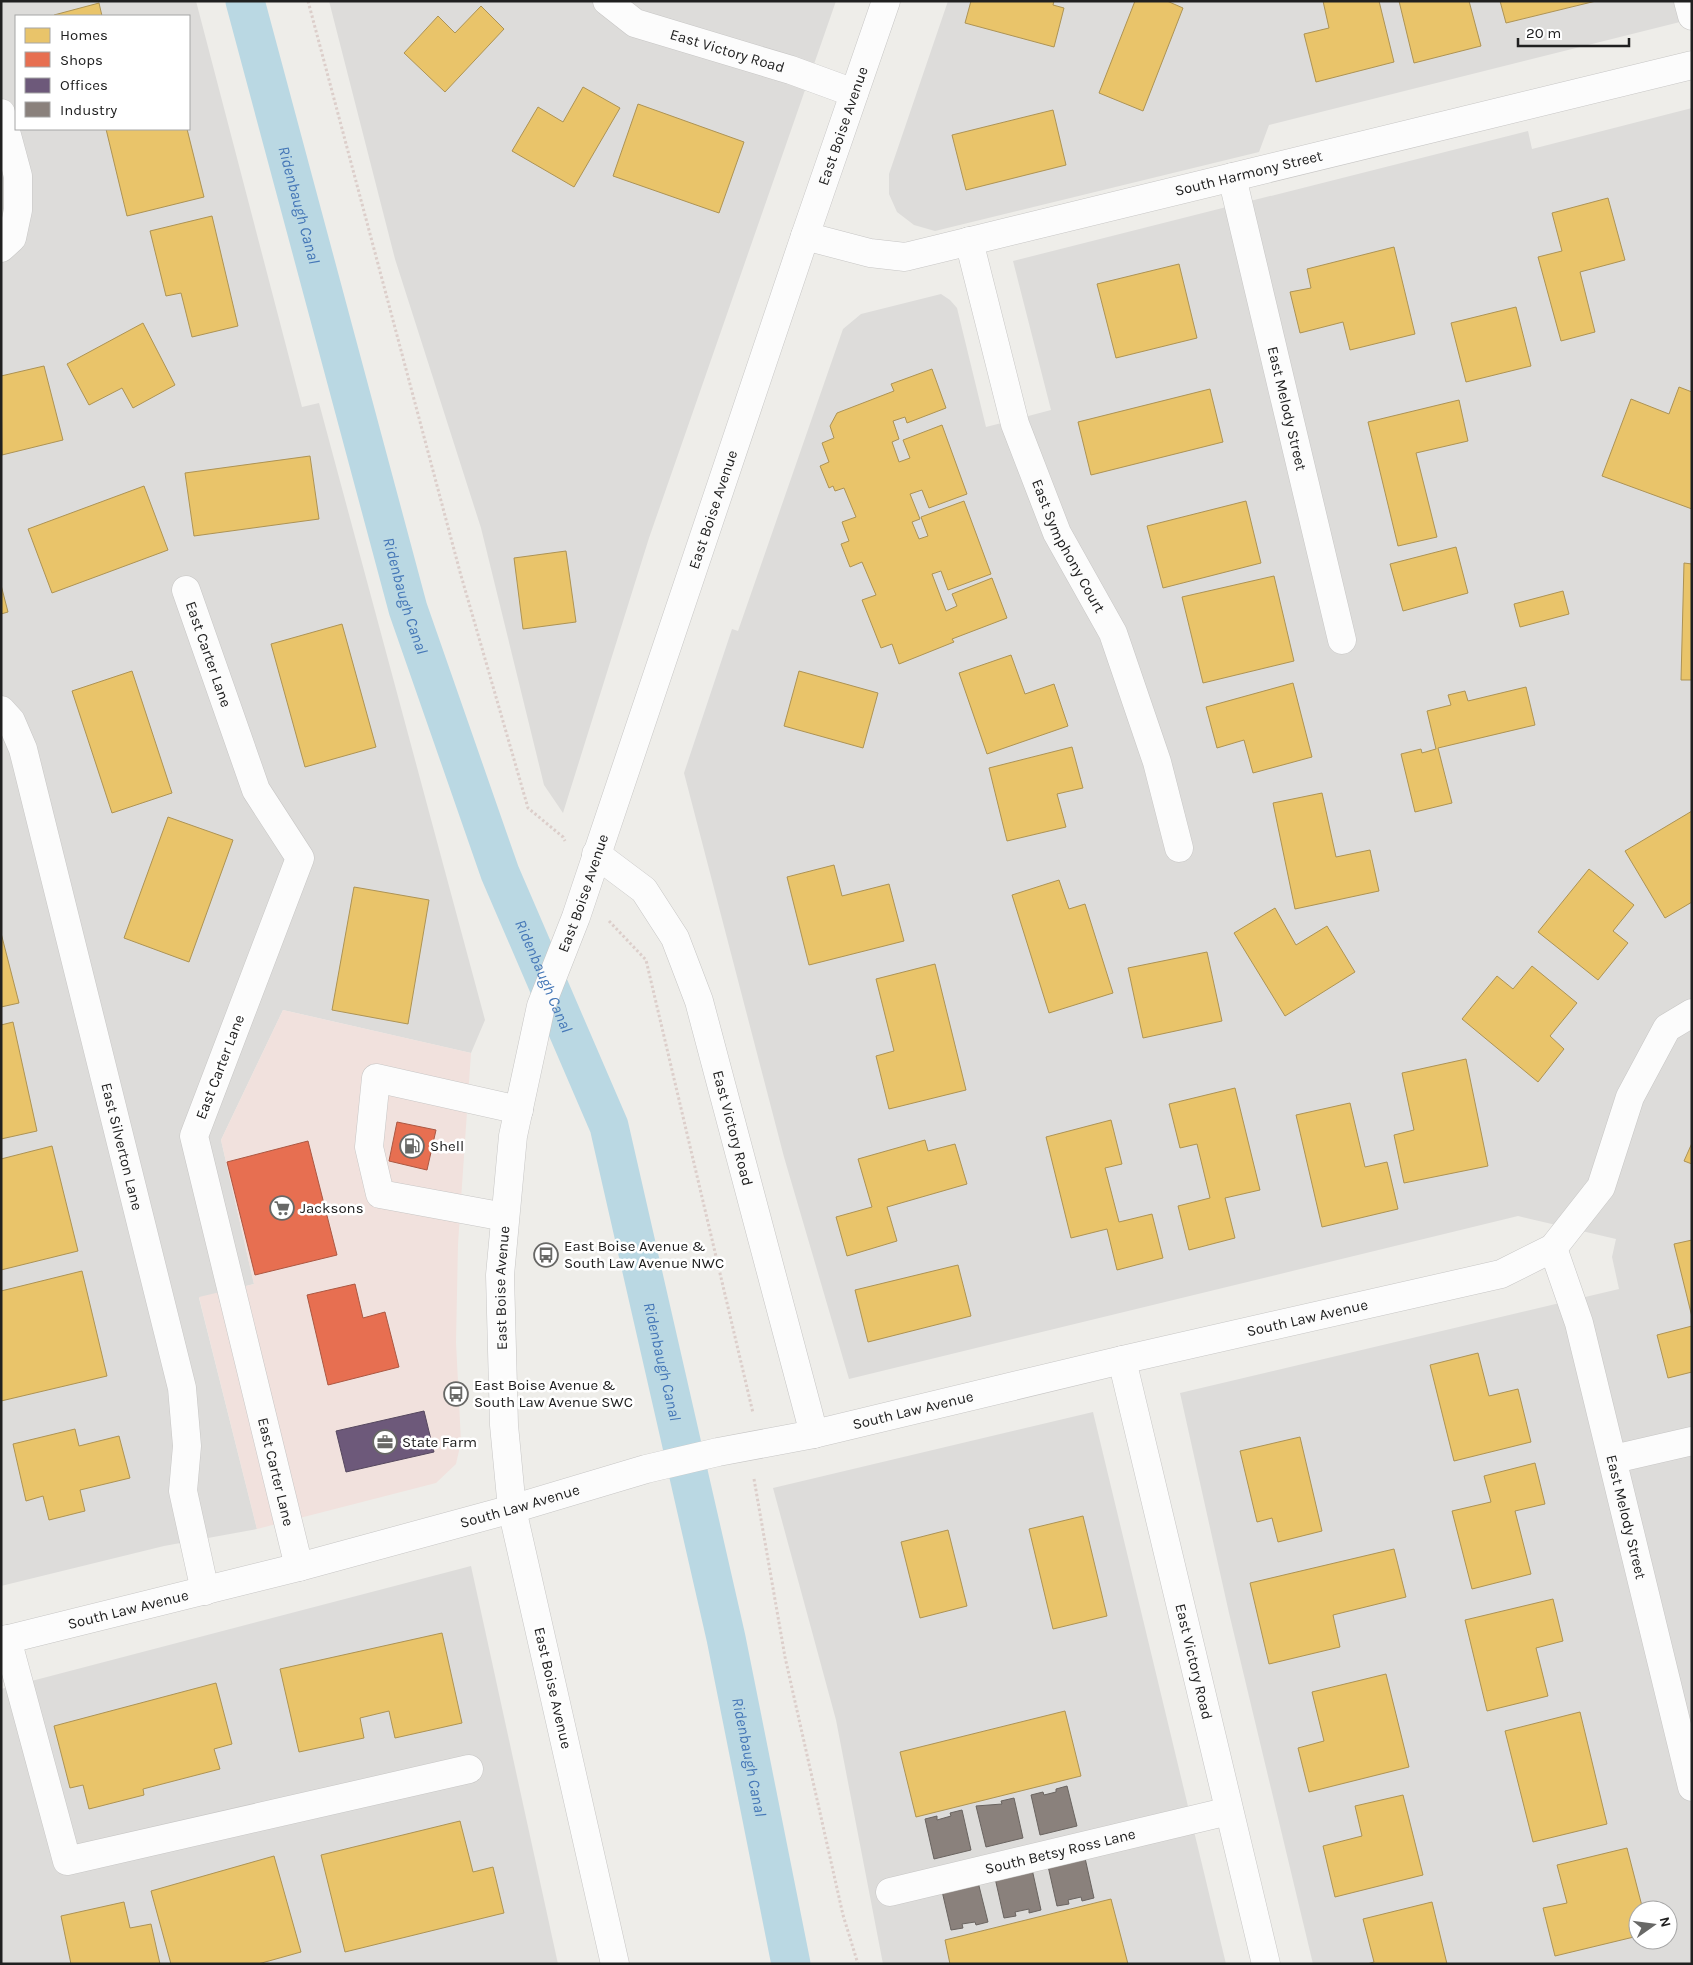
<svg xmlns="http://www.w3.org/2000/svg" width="1693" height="1965" viewBox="0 0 1693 1965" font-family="Karla,sans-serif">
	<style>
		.residential { fill: #dddcda; fill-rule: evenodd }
		.commercial { fill: #f1e1dd }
		.homes { fill: #e9c46a; stroke: #ad9354 }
		.shops { fill: #e76f51; stroke: #ab5742 }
		.offices { fill: #6d597a; stroke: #56485f }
		.industry { fill: #8a817c; stroke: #6a6460 }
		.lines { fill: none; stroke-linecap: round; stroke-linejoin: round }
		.canal { stroke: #bad8e3; stroke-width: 39 }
		.minor-casing { stroke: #c7c6c5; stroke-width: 29 }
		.path { stroke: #dcceca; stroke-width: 3; stroke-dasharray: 2.5 2.5; stroke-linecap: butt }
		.minor { stroke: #fcfcfc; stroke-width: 28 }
		.labels { text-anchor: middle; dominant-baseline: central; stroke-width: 5; stroke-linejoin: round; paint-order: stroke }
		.street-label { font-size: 15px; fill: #202020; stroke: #fff }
		.poi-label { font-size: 15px; fill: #202020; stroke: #fff; text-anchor: start }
		.water-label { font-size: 16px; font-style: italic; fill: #4577b7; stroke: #fff }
	</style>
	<rect width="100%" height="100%" fill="#eeede9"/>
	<g class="residential">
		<path d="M1 1H196L302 407 319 403 485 1020 471 1053 283 1010 221 1140 254 1284 199 1298 257 1529 164 1546 1 1586ZM16 16H189V129H16Z"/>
		<path d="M329 1H836L649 538 563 813 544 785 481 528 395 259Z"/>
		<path d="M948 1H1692V19L1269 125 1259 152 935 231 914 225 897 212 889 194V174Z"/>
		<path d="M1692 108V1964H1313L1229 1613 1180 1393 1619 1289 1612 1257 1616 1239 1518 1216 849 1379 784 1157 684 773 732 629 738 631 843 329 861 314 941 294 950 300 957 308 986 427 1051 410 1013 261 1528 131 1532 149ZM1638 1910H1668V1940H1638Z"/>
		<path d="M1093 1412 1226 1964H883L836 1720 773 1488Z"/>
		<path d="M471 1566 558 1964H1V1689Z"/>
	</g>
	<path class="commercial" d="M283 1010 471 1053 458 1244 456 1342 461 1442 456 1464 436 1483 257 1529 199 1297 254 1284 221 1140Z"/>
	<g class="homes">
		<path d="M971 1H1054L1053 5 1064 8 1054 47 965 23Z"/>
		<path d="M1135 1H1167L1183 8 1143 111 1099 93Z"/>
		<path d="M1323 1H1379L1394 62 1316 82 1304 34 1329 28Z"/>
		<path d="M1399 1H1469L1481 46 1414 63Z"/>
		<path d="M1500 1H1596L1506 23Z"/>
		<path d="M99 3 102 16H54V15Z"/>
		<path d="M481 6 504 29 445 92 404 53 438 16 455 33Z"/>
		<path d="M583 87 620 108 574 187 512 151 538 107 563 122Z"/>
		<path d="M638 104 744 142 719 213 613 176Z"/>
		<path d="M1053 110 1066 165 966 190 952 135Z"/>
		<path d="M106 129H187L204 197 127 216Z"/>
		<path d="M1608 198 1625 260 1580 272 1595 332 1561 341 1538 257 1562 251 1552 213Z"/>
		<path d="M212 216 238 326 192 337 181 293 166 296 150 231Z"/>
		<path d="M1394 247 1415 334 1350 350 1343 322 1300 333 1290 292 1311 288 1307 269Z"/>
		<path d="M1179 264 1197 338 1116 358 1097 284Z"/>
		<path d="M1516 307 1531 366 1466 382 1451 323Z"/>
		<path d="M143 323 175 385 133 408 122 388 89 405 67 364Z"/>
		<path d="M44 366 63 440 2 455 1 376Z"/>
		<path d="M932 369 946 408 907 423 905 417 893 421 899 439 892 442 899 462 910 458 903 440 942 425 967 494 929 508 922 490 910 494 920 519 912 522 919 539 928 536 921 517 964 501 991 574 948 590 941 571 932 574 946 611 957 606 952 594 992 578 1007 618 952 639 954 642 899 664 892 644 881 648 862 600 876 595 862 562 850 567 841 544 849 541 842 522 856 517 844 488 835 491 833 486 829 488 820 466 829 462 822 443 834 438 830 426 837 413 894 391 891 384Z"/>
		<path d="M1679 387 1692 392V509L1602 476 1631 399 1669 414Z"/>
		<path d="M1210 389 1223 442 1091 475 1078 422Z"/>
		<path d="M1459 400 1468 441 1416 453 1437 537 1398 546 1368 422Z"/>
		<path d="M310 456 319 519 194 536 185 473Z"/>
		<path d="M144 486 168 550 52 593 28 529Z"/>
		<path d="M1246 501 1261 563 1163 588 1147 526Z"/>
		<path d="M1456 547 1468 593 1403 611 1390 564Z"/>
		<path d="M566 551 576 622 523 629 514 558Z"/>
		<path d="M1684 563 1692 564V680H1681Z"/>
		<path d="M1274 576 1294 661 1203 683 1182 597Z"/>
		<path d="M1 585 8 612 1 614Z"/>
		<path d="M1563 591 1569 614 1520 627 1514 604Z"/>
		<path d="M342 624 376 747 305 767 271 644Z"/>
		<path d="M1011 655 1025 694 1054 684 1068 726 987 754 959 673Z"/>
		<path d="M132 671 172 793 112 813 72 691Z"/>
		<path d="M799 671 878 693 863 748 784 726Z"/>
		<path d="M1293 683 1312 757 1253 773 1244 740 1217 748 1206 707Z"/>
		<path d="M1526 687 1535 725 1438 748 1452 803 1415 812 1401 754 1421 749 1422 753 1436 749 1427 711 1451 705 1448 695 1465 691 1468 701Z"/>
		<path d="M1072 747 1083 788 1057 794 1066 827 1007 841 989 768Z"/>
		<path d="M1322 793 1336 857 1370 850 1379 891 1295 909 1273 803Z"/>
		<path d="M1692 811V902L1665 918 1625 851Z"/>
		<path d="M168 817 233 840 189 962 124 938Z"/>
		<path d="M834 865 842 896 889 884 904 941 809 965 787 877Z"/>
		<path d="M1589 869 1634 905 1613 931 1628 943 1598 980 1538 932Z"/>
		<path d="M1059 880 1069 909 1085 904 1113 993 1049 1013 1012 895Z"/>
		<path d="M354 887 429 900 408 1024 332 1010Z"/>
		<path d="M1275 908 1296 945 1327 926 1355 972 1285 1016 1234 933Z"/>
		<path d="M1 933 19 1003 1 1007Z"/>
		<path d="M1207 952 1222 1021 1143 1038 1128 968Z"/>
		<path d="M935 964 966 1090 889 1109 876 1056 894 1051 876 979Z"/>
		<path d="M1532 966 1577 1003 1550 1036 1564 1049 1538 1082 1462 1019 1497 976 1513 989Z"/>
		<path d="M13 1022 37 1131 1 1139V1025Z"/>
		<path d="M1466 1059 1488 1166 1404 1183 1394 1135 1414 1130 1402 1073Z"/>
		<path d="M1235 1088 1260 1190 1225 1198 1235 1238 1189 1250 1178 1206 1210 1198 1197 1144 1180 1148 1169 1104Z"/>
		<path d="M1350 1103 1365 1167 1387 1162 1398 1209 1322 1227 1296 1115Z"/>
		<path d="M1111 1120 1122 1164 1105 1168 1119 1222 1152 1214 1163 1258 1117 1270 1107 1229 1071 1238 1046 1137Z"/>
		<path d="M925 1140 928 1151 955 1144 967 1184 887 1207 897 1241 847 1256 836 1217 872 1207 858 1159Z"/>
		<path d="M1692 1143V1164L1684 1161Z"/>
		<path d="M52 1146 78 1251 1 1270V1159Z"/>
		<path d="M1692 1240V1317L1674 1244Z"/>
		<path d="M958 1265 971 1316 868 1342 855 1290Z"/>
		<path d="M82 1271 107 1376 1 1401V1291Z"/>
		<path d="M1692 1326V1372L1668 1378 1657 1335Z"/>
		<path d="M1478 1353 1489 1396 1518 1389 1531 1442 1454 1461 1430 1365Z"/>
		<path d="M75 1429 79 1446 119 1436 130 1478 80 1490 85 1511 49 1520 43 1496 26 1501 13 1444Z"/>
		<path d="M1300 1437 1322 1531 1278 1542 1272 1518 1257 1522 1240 1451Z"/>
		<path d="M1535 1463 1545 1504 1515 1511 1531 1574 1472 1589 1452 1511 1491 1502 1484 1476Z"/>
		<path d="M1083 1516 1107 1616 1053 1629 1029 1529Z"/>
		<path d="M948 1530 967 1606 920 1618 901 1542Z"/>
		<path d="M1394 1549 1406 1597 1333 1615 1340 1647 1269 1664 1250 1583Z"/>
		<path d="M1553 1599 1563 1641 1536 1648 1548 1696 1487 1711 1465 1620Z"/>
		<path d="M442 1633 462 1723 395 1738 389 1711 360 1718 364 1738 299 1752 280 1669Z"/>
		<path d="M1386 1674 1409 1767 1309 1792 1298 1748 1324 1741 1312 1692Z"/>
		<path d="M216 1683 232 1744 214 1749 220 1769 143 1789 144 1795 89 1809 83 1785 70 1788 54 1726Z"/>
		<path d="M1065 1711 1081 1776 916 1817 900 1752Z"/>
		<path d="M1580 1712 1607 1824 1533 1842 1505 1731Z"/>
		<path d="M1403 1795 1423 1875 1335 1897 1323 1846 1362 1836 1355 1806Z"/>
		<path d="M460 1821 473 1872 493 1867 504 1913 345 1952 321 1855Z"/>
		<path d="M1627 1848 1643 1910H1638V1936L1555 1956 1543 1908 1567 1903 1557 1865Z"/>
		<path d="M274 1856 301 1952 258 1964H171L151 1891Z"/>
		<path d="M1111 1899 1128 1964H950L945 1940Z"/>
		<path d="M124 1902 130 1928 151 1924 160 1964H71L61 1916Z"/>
		<path d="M1432 1902 1447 1964H1367L1374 1962 1363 1919Z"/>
	</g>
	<g class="shops">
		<path d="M397 1122 436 1130 427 1170 389 1161Z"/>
		<path d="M308 1141 337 1255 255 1275 227 1162Z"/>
		<path d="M355 1284 363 1318 385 1312 399 1367 328 1385 307 1295Z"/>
	</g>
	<path class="offices" d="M424 1411 434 1452 346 1472 336 1431Z"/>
	<g class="industry">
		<path d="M1067 1786 1077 1826 1040 1835 1031 1795 1043 1792 1044 1795 1056 1792V1789Z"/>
		<path d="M1014 1798 1023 1838 986 1847 976 1806 1002 1804 1001 1801Z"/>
		<path d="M962 1810 971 1850 934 1859 925 1819 937 1816V1820L951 1816 950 1813Z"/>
		<path d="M1085 1858 1094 1898 1082 1901 1081 1897 1068 1900 1069 1904 1057 1906 1048 1866Z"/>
		<path d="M1032 1869 1041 1910 1029 1913V1909L1015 1912 1016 1916 1004 1918 995 1878Z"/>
		<path d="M978 1882 988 1922 976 1925 975 1922 962 1924 963 1928 951 1930 942 1891Z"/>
	</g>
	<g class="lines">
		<path class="canal" id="s1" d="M245 1 408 609 500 873 609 1126 726 1638 791 1964"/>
		<g class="minor-casing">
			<g id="minor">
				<path id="s2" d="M607 1 635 23 791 70 854 93"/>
				<path d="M1688 1 1692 16"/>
				<path d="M1 113 18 176V210L12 238 1 248"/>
				<path id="s3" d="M1232 177 1342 640"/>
				<path id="s4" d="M805 236 870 253 905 257 1692 65"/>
				<path id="s5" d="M969 241 1015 424 1057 533 1113 633 1157 762 1179 848"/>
				<path id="s6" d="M186 590 256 790 300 858 194 1136 299 1567"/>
				<path id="s7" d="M1 710 11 721 23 749 182 1388 187 1446 183 1491 205 1591"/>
				<path id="s8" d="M596 854 644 890 675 938 699 1001 814 1434"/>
				<path d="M505 1217 380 1194 369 1147 376 1078 519 1110"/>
				<path id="s9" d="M1553 1248 1579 1323 1692 1787"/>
				<path id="s10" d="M1122 1360 1266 1964"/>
				<path d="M1614 1459 1692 1441"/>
				<path d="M7 1639 67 1861 469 1769"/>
				<path id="s11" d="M1 1641 299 1567 512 1509 646 1469 718 1452 814 1434 1122 1360 1501 1274 1553 1248 1601 1187 1630 1097 1667 1028 1692 1013"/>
				<path id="s12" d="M890 1892 1229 1811"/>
				<path id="s13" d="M615 1964 512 1509 504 1425 500 1275 513 1136 541 1006 576 917 805 236 886 1"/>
			</g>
		</g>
		<g class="path">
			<path d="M308 1 460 572 528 808 563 837 565 841"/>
			<path d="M609 921 646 960 753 1413"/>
			<path d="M754 1479 785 1657 843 1915 858 1964"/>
		</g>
		<use href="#minor" class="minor"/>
	</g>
	<defs>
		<g id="fuel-ring" transform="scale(1.25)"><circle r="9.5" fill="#fff" stroke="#686866" stroke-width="1.5"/><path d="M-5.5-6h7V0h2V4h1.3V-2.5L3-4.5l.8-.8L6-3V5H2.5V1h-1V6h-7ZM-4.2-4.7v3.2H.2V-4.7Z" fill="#686866"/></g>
		<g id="supermarket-ring" transform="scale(1.25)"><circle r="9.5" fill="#fff" stroke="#686866" stroke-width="1.5"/><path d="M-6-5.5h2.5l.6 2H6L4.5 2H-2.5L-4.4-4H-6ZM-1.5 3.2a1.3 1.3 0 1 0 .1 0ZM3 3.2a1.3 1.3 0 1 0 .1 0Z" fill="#686866"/></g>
		<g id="bus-ring" transform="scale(1.25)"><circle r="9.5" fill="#fff" stroke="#686866" stroke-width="1.5"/><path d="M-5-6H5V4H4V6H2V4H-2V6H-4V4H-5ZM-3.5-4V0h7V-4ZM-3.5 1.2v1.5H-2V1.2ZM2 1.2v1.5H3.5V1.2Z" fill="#686866"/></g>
		<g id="office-ring" transform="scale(1.25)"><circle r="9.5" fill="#fff" stroke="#686866" stroke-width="1.5"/><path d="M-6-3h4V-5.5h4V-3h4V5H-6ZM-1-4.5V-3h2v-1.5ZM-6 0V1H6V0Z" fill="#686866"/></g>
	</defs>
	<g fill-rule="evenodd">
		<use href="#fuel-ring" x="412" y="1146"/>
		<use href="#supermarket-ring" x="282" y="1208"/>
		<use href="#bus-ring" x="546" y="1255"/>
		<use href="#bus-ring" x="456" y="1394"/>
		<use href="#office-ring" x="385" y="1442"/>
	</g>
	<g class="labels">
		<g class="street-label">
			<text stroke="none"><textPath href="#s2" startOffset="132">East Victory Road</textPath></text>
			<text stroke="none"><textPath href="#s13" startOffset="1904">East Boise Avenue</textPath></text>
			<text stroke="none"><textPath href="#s4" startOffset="456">South Harmony Street</textPath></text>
			<text stroke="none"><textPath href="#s3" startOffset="238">East Melody Street</textPath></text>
			<text stroke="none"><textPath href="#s13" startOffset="1499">East Boise Avenue</textPath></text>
			<text stroke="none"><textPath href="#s5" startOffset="322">East Symphony Court</textPath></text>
			<text stroke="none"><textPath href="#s6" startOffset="68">East Carter Lane</textPath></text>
			<text stroke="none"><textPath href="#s13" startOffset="1094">East Boise Avenue</textPath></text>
			<text transform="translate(220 1067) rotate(-69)">East Carter Lane</text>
			<text stroke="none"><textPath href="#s8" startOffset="316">East Victory Road</textPath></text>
			<text stroke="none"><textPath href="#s7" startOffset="455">East Silverton Lane</textPath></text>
			<text stroke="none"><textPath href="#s13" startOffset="688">East Boise Avenue</textPath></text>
			<text stroke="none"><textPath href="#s11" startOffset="1346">South Law Avenue</textPath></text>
			<text stroke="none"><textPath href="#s11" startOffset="941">South Law Avenue</textPath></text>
			<text stroke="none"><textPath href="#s6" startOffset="936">East Carter Lane</textPath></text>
			<text stroke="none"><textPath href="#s11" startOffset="536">South Law Avenue</textPath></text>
			<text stroke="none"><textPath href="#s9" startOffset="279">East Melody Street</textPath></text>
			<text stroke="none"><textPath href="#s11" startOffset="131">South Law Avenue</textPath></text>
			<text stroke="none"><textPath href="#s10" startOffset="310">East Victory Road</textPath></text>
			<text transform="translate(553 1688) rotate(77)">East Boise Avenue</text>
			<text stroke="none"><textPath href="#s12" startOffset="175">South Betsy Ross Lane</textPath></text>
		</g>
		<g class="poi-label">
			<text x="430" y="1146">Shell</text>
			<text x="300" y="1208">Jacksons</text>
			<text x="564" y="1246">East Boise Avenue &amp;<tspan x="564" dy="17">South Law Avenue NWC</tspan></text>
			<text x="474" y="1385">East Boise Avenue &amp;<tspan x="474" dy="17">South Law Avenue SWC</tspan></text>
			<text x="402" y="1442">State Farm</text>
		</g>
		<g class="water-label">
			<text stroke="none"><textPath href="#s1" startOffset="211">Ridenbaugh Canal</textPath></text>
			<text stroke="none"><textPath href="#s1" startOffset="616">Ridenbaugh Canal</textPath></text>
			<text stroke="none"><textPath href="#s1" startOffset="1021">Ridenbaugh Canal</textPath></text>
			<text stroke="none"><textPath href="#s1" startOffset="1426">Ridenbaugh Canal</textPath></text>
			<text stroke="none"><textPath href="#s1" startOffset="1831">Ridenbaugh Canal</textPath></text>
		</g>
	</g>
	<rect width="1693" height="1965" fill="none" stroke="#202020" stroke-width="5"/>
	<rect x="15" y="15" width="175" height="115" fill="#ffffff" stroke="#a6a6a6"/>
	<rect x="25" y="28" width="25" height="15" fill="#e9c46a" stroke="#a6a6a6"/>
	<text x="60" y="40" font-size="15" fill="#202020">Homes</text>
	<rect x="25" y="52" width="25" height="15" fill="#e76f51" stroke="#a6a6a6"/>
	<text x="60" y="65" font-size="15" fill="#202020">Shops</text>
	<rect x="25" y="78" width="25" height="15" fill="#6d597a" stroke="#a6a6a6"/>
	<text x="60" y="90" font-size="15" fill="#202020">Offices</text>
	<rect x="25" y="102" width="25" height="15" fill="#8a817c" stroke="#a6a6a6"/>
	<text x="60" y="115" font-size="15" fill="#202020">Industry</text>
	<g transform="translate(1653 1925) rotate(76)"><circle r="24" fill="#ffffff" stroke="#a6a6a6"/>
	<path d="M0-4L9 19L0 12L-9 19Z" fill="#686866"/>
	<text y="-8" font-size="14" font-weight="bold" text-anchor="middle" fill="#202020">N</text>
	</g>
	<path d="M1518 38v8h111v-8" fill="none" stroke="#202020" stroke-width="2.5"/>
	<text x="1526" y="38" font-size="15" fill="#202020" stroke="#ffffff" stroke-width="4" paint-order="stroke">20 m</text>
</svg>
